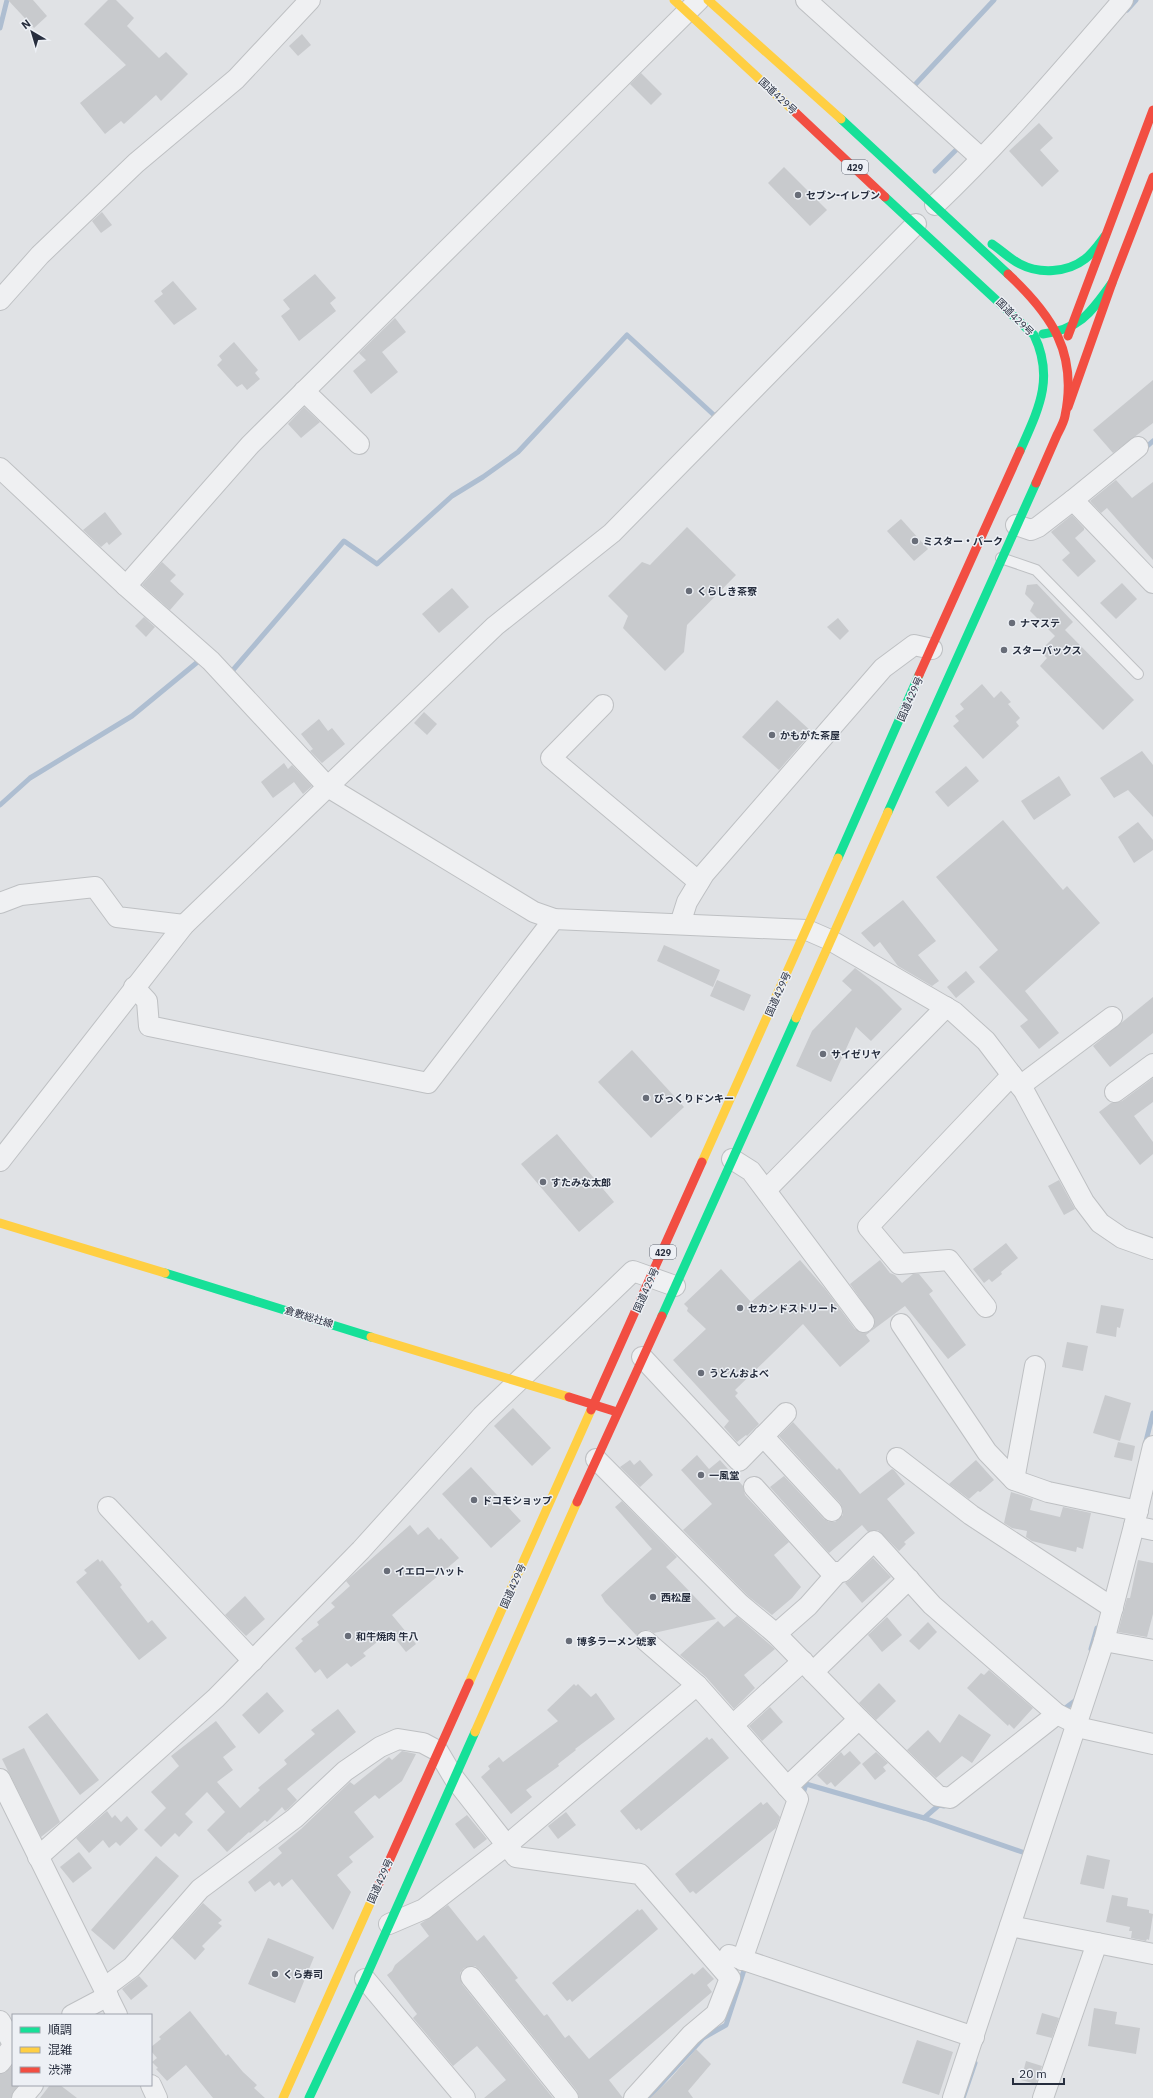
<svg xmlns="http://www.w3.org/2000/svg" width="1153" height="2098" viewBox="0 0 1153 2098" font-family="'IBM Plex Sans','Noto Sans JP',sans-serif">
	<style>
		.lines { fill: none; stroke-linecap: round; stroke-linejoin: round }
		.stream { stroke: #aebed1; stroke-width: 5 }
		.building { fill: #c8cacd }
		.lane-casing { stroke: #bec0c3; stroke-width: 12 }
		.street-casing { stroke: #bec0c3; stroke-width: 22 }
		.lane { stroke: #eff0f2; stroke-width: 10 }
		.street { stroke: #eff0f2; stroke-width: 20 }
		.fast { stroke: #16e098; stroke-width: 9 }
		.slow { stroke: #ffcf43; stroke-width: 9 }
		.jam { stroke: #f24e42; stroke-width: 9 }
		.poi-dot { fill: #686d78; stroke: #edf0f5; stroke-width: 1.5 }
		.labels { text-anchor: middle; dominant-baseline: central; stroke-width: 3; stroke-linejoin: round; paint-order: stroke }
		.shield { fill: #edf0f5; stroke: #626875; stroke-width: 1 }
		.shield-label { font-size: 9px; font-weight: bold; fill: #272e3e }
		.street-label { font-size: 10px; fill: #272e3e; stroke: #edf0f5 }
		.poi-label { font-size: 10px; font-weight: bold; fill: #272e3e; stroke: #edf0f5; text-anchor: start }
	</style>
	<rect width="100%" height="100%" fill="#e0e2e5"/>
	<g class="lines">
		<g class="stream">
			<path d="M1127 10 1136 0"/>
			<path d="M0 28 7 0"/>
			<path d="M911 89 994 0"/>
			<path d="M935 171 961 145"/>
			<path d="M1143 450 1153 441"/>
			<path d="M233 670 344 541 377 564 452 496 483 477 518 452 627 335 715 416 718 413"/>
			<path d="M0 805 30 778 132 716 200 660"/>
			<path d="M1145 1445 1153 1413"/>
			<path d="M1091 1649 1097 1628"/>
			<path d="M1064 1709 1076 1700 1077 1697"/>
			<path d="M802 1797 806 1784 924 1818 939 1805 944 1806"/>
			<path d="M924 1818 1025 1853"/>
			<path d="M648 2098 703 2038 726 2025 746 1964"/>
			<path d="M963 2098 975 2063"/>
		</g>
	</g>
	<g class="building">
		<path d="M8 0H33L47 16 34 28Z"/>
		<path d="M108 0H116L134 18 127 26 159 58 166 52 188 74 161 101 156 95 124 124 121 121 105 134 80 103 126 65 84 24Z"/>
		<path d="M302 34 311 45 298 56 289 46Z"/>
		<path d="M641 73 662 94 651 105 630 84Z"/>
		<path d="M1039 123 1053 138 1040 150 1059 171 1042 187 1009 151Z"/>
		<path d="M784 167 827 210 810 226 768 183Z"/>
		<path d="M102 212 112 225 101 233 92 221Z"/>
		<path d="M315 274 336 298 330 303 336 311 299 341 281 316 290 309 283 300Z"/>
		<path d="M173 281 197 309 174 325 154 301 163 294 161 291Z"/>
		<path d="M395 318 406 332 382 352 398 372 371 394 353 371 366 360 359 353Z"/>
		<path d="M234 342 258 370 255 373 260 379 247 390 242 384 237 387 235 385 217 365 222 360 219 356Z"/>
		<path d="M1153 380V423L1113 453 1093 430Z"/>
		<path d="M304 407 320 422 301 438 288 424Z"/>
		<path d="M1116 480 1132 498 1153 482V560L1107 508 1101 513 1090 501Z"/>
		<path d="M105 512 122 534 109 545 107 542 101 547 83 530Z"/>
		<path d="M1072 515 1084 528V530L1075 538 1096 561 1078 577 1062 560 1070 553 1051 532Z"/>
		<path d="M901 519 928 549 914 561 887 531Z"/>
		<path d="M687 527 736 575 687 625 684 652 665 671 623 628 628 616 608 596 642 562 650 565Z"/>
		<path d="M162 562 176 575 170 581 184 594 170 610 142 585Z"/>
		<path d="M1122 583 1137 599 1116 619 1100 603Z"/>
		<path d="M1037 584 1073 622 1065 630 1134 700 1103 730 1040 666 1047 658 1040 651 1055 636 1030 611 1034 603 1025 594 1027 585Z"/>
		<path d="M452 588 469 607 439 633 422 614Z"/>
		<path d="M144 617 155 627 146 637 135 626Z"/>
		<path d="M838 618 849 631 840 640 827 627Z"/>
		<path d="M982 684 994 698 1001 691 1011 702 1008 704 1020 718 1016 722 1019 726 983 759 953 726 959 721 955 716 964 709 960 704Z"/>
		<path d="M777 700 812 732 779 770 742 737Z"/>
		<path d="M424 712 437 724 427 735 414 723Z"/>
		<path d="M319 719 328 731 332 728 345 744 322 763 310 751 313 749 301 734Z"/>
		<path d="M1142 751 1153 765V817L1128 790 1114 798 1100 778Z"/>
		<path d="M284 763 288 769 292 765 312 786 303 794 294 782 273 798 261 782Z"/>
		<path d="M966 766 979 781 948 807 935 792Z"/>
		<path d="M1059 776 1071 795 1034 820 1021 801Z"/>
		<path d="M1003 820 1063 890 1067 886 1100 923 1025 991 1059 1033 1039 1049 1020 1026 1028 1020 979 967 998 950 936 877Z"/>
		<path d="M1138 822 1153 840V850L1134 863 1118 837Z"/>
		<path d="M903 900 936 941 918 955 939 981 932 986 898 966 880 942 874 947 861 933Z"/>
		<path d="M664 945 720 970 713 987 657 961Z"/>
		<path d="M855 968 880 987 902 1009 871 1041 856 1027 831 1082 796 1066 812 1031 852 990 842 981Z"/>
		<path d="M966 971 975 982 956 998 947 987Z"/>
		<path d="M717 980 751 995 744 1011 710 996Z"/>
		<path d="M1153 997V1033L1110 1067 1093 1046Z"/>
		<path d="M632 1050 684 1107 651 1138 598 1082Z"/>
		<path d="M1153 1078V1102L1134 1116 1153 1142V1154L1140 1165 1099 1112 1111 1103 1122 1101Z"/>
		<path d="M557 1134 614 1202 579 1232 521 1164Z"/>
		<path d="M1059 1180 1075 1209 1064 1215 1048 1186Z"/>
		<path d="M1006 1243 1018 1258 1001 1272 1002 1274 992 1282 989 1279 984 1283 973 1269Z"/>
		<path d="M800 1260 826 1290 855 1329 865 1333 871 1331 874 1327 875 1320 850 1284 880 1260 890 1273 895 1275 902 1283 913 1274H919L933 1291 929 1294 966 1345 948 1359 905 1306 866 1335 870 1341 840 1367 803 1324 735 1390 738 1393 735 1396 759 1424 747 1436 746 1435 737 1442 724 1427 729 1421 673 1360 706 1329 687 1311 688 1308 684 1304 721 1269 751 1302Z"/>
		<path d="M1101 1305 1124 1309 1120 1328 1117 1327 1116 1337 1096 1333Z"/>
		<path d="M1067 1342 1088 1346 1083 1371 1062 1367Z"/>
		<path d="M1105 1395 1131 1403 1120 1441 1093 1433Z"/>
		<path d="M513 1408 551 1448 532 1466 494 1426Z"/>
		<path d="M793 1422 837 1470 839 1468 860 1494 892 1469 894 1470 905 1484 887 1499 915 1533 904 1542 906 1544 899 1551 878 1530 868 1532 862 1525 829 1553 770 1487 784 1476 824 1519 829 1522H835L843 1515V1509L840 1503 779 1436Z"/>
		<path d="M1118 1442 1135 1446 1132 1461 1114 1457Z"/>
		<path d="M697 1455 709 1469 720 1460 743 1486 745 1495 789 1542 774 1555 801 1587 792 1598 772 1615 748 1596 683 1530 712 1504 681 1470Z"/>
		<path d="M630 1460 634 1465 640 1460 653 1475 640 1487 620 1467Z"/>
		<path d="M976 1460 994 1480 980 1492 978 1491 969 1499 949 1484Z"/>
		<path d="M471 1467 521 1521 491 1548 442 1494Z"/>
		<path d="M1011 1492 1033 1499 1030 1510 1060 1517 1063 1507 1091 1513 1083 1549 1077 1547 1076 1552 1032 1541 1026 1537 1027 1531 1012 1528 1004 1523Z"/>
		<path d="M622 1501 677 1557 666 1567 716 1619 654 1633 649 1630H643L636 1635 605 1602 601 1595 652 1549 615 1507Z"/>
		<path d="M410 1525 418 1535 428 1527 439 1540 441 1538 459 1558 392 1615 416 1644 406 1652 390 1632 363 1653 366 1656 351 1667 347 1663 327 1679 320 1669 315 1673 295 1648 303 1641 301 1639 319 1625 317 1622 335 1607 331 1603 350 1586 346 1581Z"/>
		<path d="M873 1558 891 1577 862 1603 845 1583 850 1580Z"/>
		<path d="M98 1559 100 1562 102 1560 122 1585 120 1587 148 1623 152 1620 167 1638 139 1660 76 1582 87 1573 84 1570Z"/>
		<path d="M1138 1560 1153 1563V1614L1147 1637 1118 1632 1127 1598H1130Z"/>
		<path d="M245 1596 265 1619 246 1636 225 1615Z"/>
		<path d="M737 1616 775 1649 744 1675 755 1688 734 1709 706 1677 680 1655 718 1621 724 1627Z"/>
		<path d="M887 1617 902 1635 882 1652 868 1635Z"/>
		<path d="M928 1622 937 1632 919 1650 909 1641Z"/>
		<path d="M989 1670 1033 1708 1014 1729 1009 1724 1008 1726 967 1688 981 1673 984 1675Z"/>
		<path d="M879 1683 896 1701 876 1720 859 1703Z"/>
		<path d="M574 1684 576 1686 578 1684 591 1697 596 1693 615 1719 575 1749 576 1750 558 1764 559 1766 526 1790 532 1797 511 1814 481 1777 490 1769 488 1766 499 1757 503 1762 558 1721 547 1710Z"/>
		<path d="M267 1692 284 1711 259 1734 242 1715Z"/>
		<path d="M770 1707 783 1722 762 1741 749 1726Z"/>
		<path d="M338 1709 356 1732 287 1789 297 1800 288 1809 285 1811 282 1807 267 1822 265 1820 250 1833 249 1832 227 1852 207 1830 225 1812 207 1792 185 1814 193 1822 179 1837 175 1833 161 1847 144 1830 166 1808 151 1792 179 1766 171 1756 216 1721 236 1747 223 1757 233 1770 217 1782 240 1808 260 1790 258 1788 287 1764 284 1760 315 1734 311 1730Z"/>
		<path d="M47 1713 99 1780 80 1795 28 1727Z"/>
		<path d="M959 1714 991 1735 972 1763 962 1756 936 1778 907 1750 928 1730 940 1743Z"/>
		<path d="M707 1737 709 1740 712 1738 729 1758 641 1831 639 1828 636 1830 620 1811Z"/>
		<path d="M24 1748 60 1822 41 1837 2 1759Z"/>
		<path d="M402 1751 416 1754 402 1781 379 1799 375 1795 354 1812 374 1837 349 1857 353 1862 337 1875 351 1892 333 1930 292 1879 282 1887 279 1882 274 1886 270 1881 255 1892 248 1882 282 1853 278 1848 301 1829 350 1782 354 1785 389 1757 392 1760Z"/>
		<path d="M850 1751 861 1763 835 1787 831 1782 827 1785 817 1775 841 1752 844 1756Z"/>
		<path d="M876 1752 888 1763 883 1767 886 1771 875 1780 862 1764Z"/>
		<path d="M761 1802 763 1805 767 1802 780 1817 776 1828 696 1894 693 1891 690 1893 675 1874Z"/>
		<path d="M107 1811 112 1818 115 1815 121 1822 127 1816 138 1829 120 1846 116 1842 109 1848 103 1840 89 1853 76 1838Z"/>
		<path d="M566 1812 576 1825 558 1839 548 1826Z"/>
		<path d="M467 1815 487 1839 474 1849 455 1824Z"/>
		<path d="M79 1852 92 1868 73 1883 60 1867Z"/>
		<path d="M1087 1855 1110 1860 1104 1889 1080 1884Z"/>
		<path d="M156 1856 179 1876 114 1950 91 1930Z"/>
		<path d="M1112 1895 1128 1898 1127 1906 1149 1910V1913L1153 1914 1149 1940 1147 1939 1146 1941 1131 1938 1132 1931H1129L1130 1927 1106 1922Z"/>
		<path d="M203 1903 222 1920 218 1923 222 1926 202 1946 205 1949 195 1960 172 1938Z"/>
		<path d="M448 1905 477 1941 484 1935 518 1978 515 1980 544 2016 547 2014 565 2038 569 2035 589 2059 692 1973 694 1975 703 1967 714 1979 707 1985 712 1992 609 2080 623 2098H579L577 2091 480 1970 475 1966 464 1968 460 1973 462 1984 553 2098H484L506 2080 477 2046 453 2066 413 2018 417 2014 387 1975 392 1971 395 1965 429 1936 420 1924Z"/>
		<path d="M638 1909 639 1911 642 1909 658 1929 572 2002 570 1999 567 2001 552 1983Z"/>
		<path d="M268 1938 314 1957 295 2003 248 1984Z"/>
		<path d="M139 1976 148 1986 131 2000 122 1989Z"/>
		<path d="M1094 2008 1117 2012 1115 2024 1140 2028 1136 2054 1088 2046Z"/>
		<path d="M190 2011 226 2056 228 2054 243 2072 257 2085 254 2088 265 2098H213L186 2065 167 2081 156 2069 158 2068 152 2062 157 2058 151 2051V2047L161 2039 159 2037Z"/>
		<path d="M1042 2013 1059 2018 1052 2038 1036 2034Z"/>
		<path d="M917 2040 953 2052 939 2095 902 2083Z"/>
		<path d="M696 2049 711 2064 688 2091 693 2098H650L670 2079Z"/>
		<path d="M1026 2061 1042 2066 1036 2084 1021 2080Z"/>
		<path d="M13 2065V2085H18L11 2098H0V2074L5 2073Z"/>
		<path d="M50 2085H60L77 2098H40Z"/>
	</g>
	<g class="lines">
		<g class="lane-casing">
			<path id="lane" d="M1001 558 1036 570 1138 674"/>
		</g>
		<g class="street-casing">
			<g id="street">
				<path d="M806 0 981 158"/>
				<path d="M935 205C1002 141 1063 70 1123 0"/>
				<path d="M0 300 40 255 136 163 236 79 310 0"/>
				<path d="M304 391 359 444"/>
				<path d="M0 468 126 586 211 661 328 787 534 912 554 919 807 930 830 940 954 1012 986 1041 1024 1091 1084 1202 1100 1223 1122 1238 1153 1249"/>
				<path d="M1073 500 1138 447"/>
				<path d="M1016 525 1031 530 1038 527 1073 500 1153 583"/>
				<path d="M126 586 250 445 699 0"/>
				<path d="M603 705 551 758 699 882"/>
				<path d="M0 903 21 895 95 887 117 917 184 925"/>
				<path d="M680 924 687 902 704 874 883 668 914 645 932 649"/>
				<path d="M134 987 147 1001 149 1026 428 1083 554 919"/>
				<path d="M1020 1086 1112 1017"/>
				<path d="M1115 1092 1153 1064"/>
				<path d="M732 1159 751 1171 864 1322"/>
				<path d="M0 1161 184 925 495 626 612 533 916 224"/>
				<path d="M766 1190 946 1007"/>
				<path d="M986 1307 949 1260 899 1264 868 1227 1012 1075"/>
				<path d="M901 1324 987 1452 1014 1480 1048 1492 1138 1511"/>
				<path d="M642 1357 739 1461 786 1413"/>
				<path d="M763 1436 832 1511"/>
				<path d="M897 1458 971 1515 1113 1608"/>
				<path d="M596 1459 740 1604 776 1634 859 1719 938 1796 950 1798 1057 1714"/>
				<path d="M1014 1480 1035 1366"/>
				<path d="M754 1487 831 1572H842L874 1541 932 1605 1057 1714 1069 1720"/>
				<path d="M108 1507 253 1661"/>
				<path d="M1134 1526 1153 1530"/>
				<path d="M776 1634 808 1606 838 1572"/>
				<path d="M646 1641 697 1685 798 1799 742 1960"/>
				<path d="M1104 1641 1153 1650"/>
				<path d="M813 1672 909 1579"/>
				<path d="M733 1725 803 1661"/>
				<path d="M1077 1727 1153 1744"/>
				<path d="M0 1779 117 2015"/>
				<path d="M787 1787 859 1719"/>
				<path d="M38 1857 216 1698 361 1550 482 1416 633 1271 675 1286"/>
				<path d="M389 1924 424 1909 507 1845 697 1685"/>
				<path d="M1010 1926 1153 1954"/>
				<path d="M729 1955 974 2037"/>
				<path d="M471 1977 568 2098"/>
				<path d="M365 1979 465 2098"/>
				<path d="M104 1988 132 1967 200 1889 295 1818 345 1771 380 1747 398 1739 423 1743 438 1751 454 1778 516 1857 640 1874 730 1978 716 2014 691 2035 634 2098"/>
				<path d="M72 2015 108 1996"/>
				<path d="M0 2021 13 2044"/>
				<path d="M0 2063 13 2046"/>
				<path d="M151 2085 157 2098"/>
				<path d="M22 2098 33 2085"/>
				<path d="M953 2098 1104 1641 1134 1526 1153 1446"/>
				<path d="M1043 2098 1097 1943"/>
			</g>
		</g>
		<use href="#lane" class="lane"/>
		<use href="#street" class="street"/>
		<g class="fast">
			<path d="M841 119 1008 274"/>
			<path d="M885 197 1034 335C1055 379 1038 410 1020 451"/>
			<path d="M992 244C1001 250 1010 259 1020 264 1039 274 1067 273 1085 259 1093 253 1099 244 1105 236"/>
			<path d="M1043 334C1081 329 1091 312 1112 283"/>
			<path d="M888 812 1036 483"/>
			<path d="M838 858 919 675"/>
			<path d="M165 1273 371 1337"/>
			<path d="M662 1316 796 1018"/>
			<path d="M309 2098 365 1979 475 1732"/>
		</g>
		<g class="slow">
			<path d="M674 0 796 113"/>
			<path d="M708 0 841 119"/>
			<path d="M796 1018 888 812"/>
			<path d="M702 1162 838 858"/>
			<path d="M0 1223 165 1273"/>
			<path d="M371 1337 569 1397"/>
			<path d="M469 1683 591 1410"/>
			<path d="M475 1732 577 1502"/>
			<path d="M283 2098 377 1888"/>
		</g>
		<g class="jam">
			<path d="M796 113 885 197"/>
			<path d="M1008 274C1052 315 1078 353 1065 416 1064 422 1060 429 1057 435 1050 451 1043 467 1036 483"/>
			<path d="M1068 336 1153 110"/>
			<path d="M1068 407 1112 283 1153 177"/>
			<path d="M919 675 1020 451"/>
			<path d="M569 1397 617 1412"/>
			<path d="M591 1410 702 1162"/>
			<path d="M577 1502 662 1316"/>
			<path d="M377 1888 469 1683"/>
		</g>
	</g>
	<g class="poi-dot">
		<circle cx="798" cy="195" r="4"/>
		<circle cx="915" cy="541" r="4"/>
		<circle cx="689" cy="591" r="4"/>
		<circle cx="1012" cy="623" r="4"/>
		<circle cx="1004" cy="650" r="4"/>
		<circle cx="772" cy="735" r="4"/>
		<circle cx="823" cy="1054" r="4"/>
		<circle cx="646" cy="1098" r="4"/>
		<circle cx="543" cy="1182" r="4"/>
		<circle cx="740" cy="1308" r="4"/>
		<circle cx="701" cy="1373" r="4"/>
		<circle cx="701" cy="1475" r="4"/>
		<circle cx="474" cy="1500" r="4"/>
		<circle cx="387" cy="1571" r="4"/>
		<circle cx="653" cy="1597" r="4"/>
		<circle cx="348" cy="1636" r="4"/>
		<circle cx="569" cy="1641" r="4"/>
		<circle cx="275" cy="1974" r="4"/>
	</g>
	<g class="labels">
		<g class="shield">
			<rect x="842" y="160" width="26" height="14" rx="3"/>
			<rect x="650" y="1245" width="26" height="14" rx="3"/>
		</g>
		<g class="shield-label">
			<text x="855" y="167">429</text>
			<text x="663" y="1252">429</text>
		</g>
		<g class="street-label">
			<text transform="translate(778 96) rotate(43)">国道429号</text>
			<text transform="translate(1015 317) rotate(45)">国道429号</text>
			<text transform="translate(910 699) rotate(-66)">国道429号</text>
			<text transform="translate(778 994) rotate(-66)">国道429号</text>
			<text transform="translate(646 1290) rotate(-66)">国道429号</text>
			<text transform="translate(309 1317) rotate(17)">倉敷総社線</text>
			<text transform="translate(513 1586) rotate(-66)">国道429号</text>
			<text transform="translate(380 1881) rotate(-66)">国道429号</text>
		</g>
		<g class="poi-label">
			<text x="806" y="195">セブン-イレブン</text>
			<text x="923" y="541">ミスター・バーク</text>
			<text x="697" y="591">くらしき茶寮</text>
			<text x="1020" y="623">ナマステ</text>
			<text x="1012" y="650">スターバックス</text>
			<text x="780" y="735">かもがた茶屋</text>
			<text x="831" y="1054">サイゼリヤ</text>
			<text x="654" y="1098">びっくりドンキー</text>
			<text x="551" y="1182">すたみな太郎</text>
			<text x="748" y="1308">セカンドストリート</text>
			<text x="709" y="1373">うどんおよべ</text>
			<text x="709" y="1475">一風堂</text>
			<text x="482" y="1500">ドコモショップ</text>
			<text x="395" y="1571">イエローハット</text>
			<text x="661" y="1597">西松屋</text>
			<text x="356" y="1636">和牛焼肉 牛八</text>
			<text x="577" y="1641">博多ラーメン琥家</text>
			<text x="283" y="1974">くら寿司</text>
		</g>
	</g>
	<rect x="12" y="2014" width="140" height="72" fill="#edf0f5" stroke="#9ea2ac"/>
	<rect x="20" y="2027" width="20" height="6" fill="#16e098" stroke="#9ea2ac"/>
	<text x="48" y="2034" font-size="12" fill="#272e3e">順調</text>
	<rect x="20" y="2047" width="20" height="6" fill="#ffcf43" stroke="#9ea2ac"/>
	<text x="48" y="2054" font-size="12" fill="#272e3e">混雑</text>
	<rect x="20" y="2067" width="20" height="6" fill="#f24e42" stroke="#9ea2ac"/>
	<text x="48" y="2074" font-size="12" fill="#272e3e">渋滞</text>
	<g transform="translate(32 32) rotate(322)" stroke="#edf0f5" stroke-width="3" paint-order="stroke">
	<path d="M0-3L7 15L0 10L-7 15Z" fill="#272e3e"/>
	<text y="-6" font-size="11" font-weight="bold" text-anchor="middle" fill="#272e3e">N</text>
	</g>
	<path d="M1013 2078v6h51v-6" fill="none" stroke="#272e3e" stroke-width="2"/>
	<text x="1019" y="2078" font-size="12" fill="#272e3e" stroke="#edf0f5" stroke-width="3" paint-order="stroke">20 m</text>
</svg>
